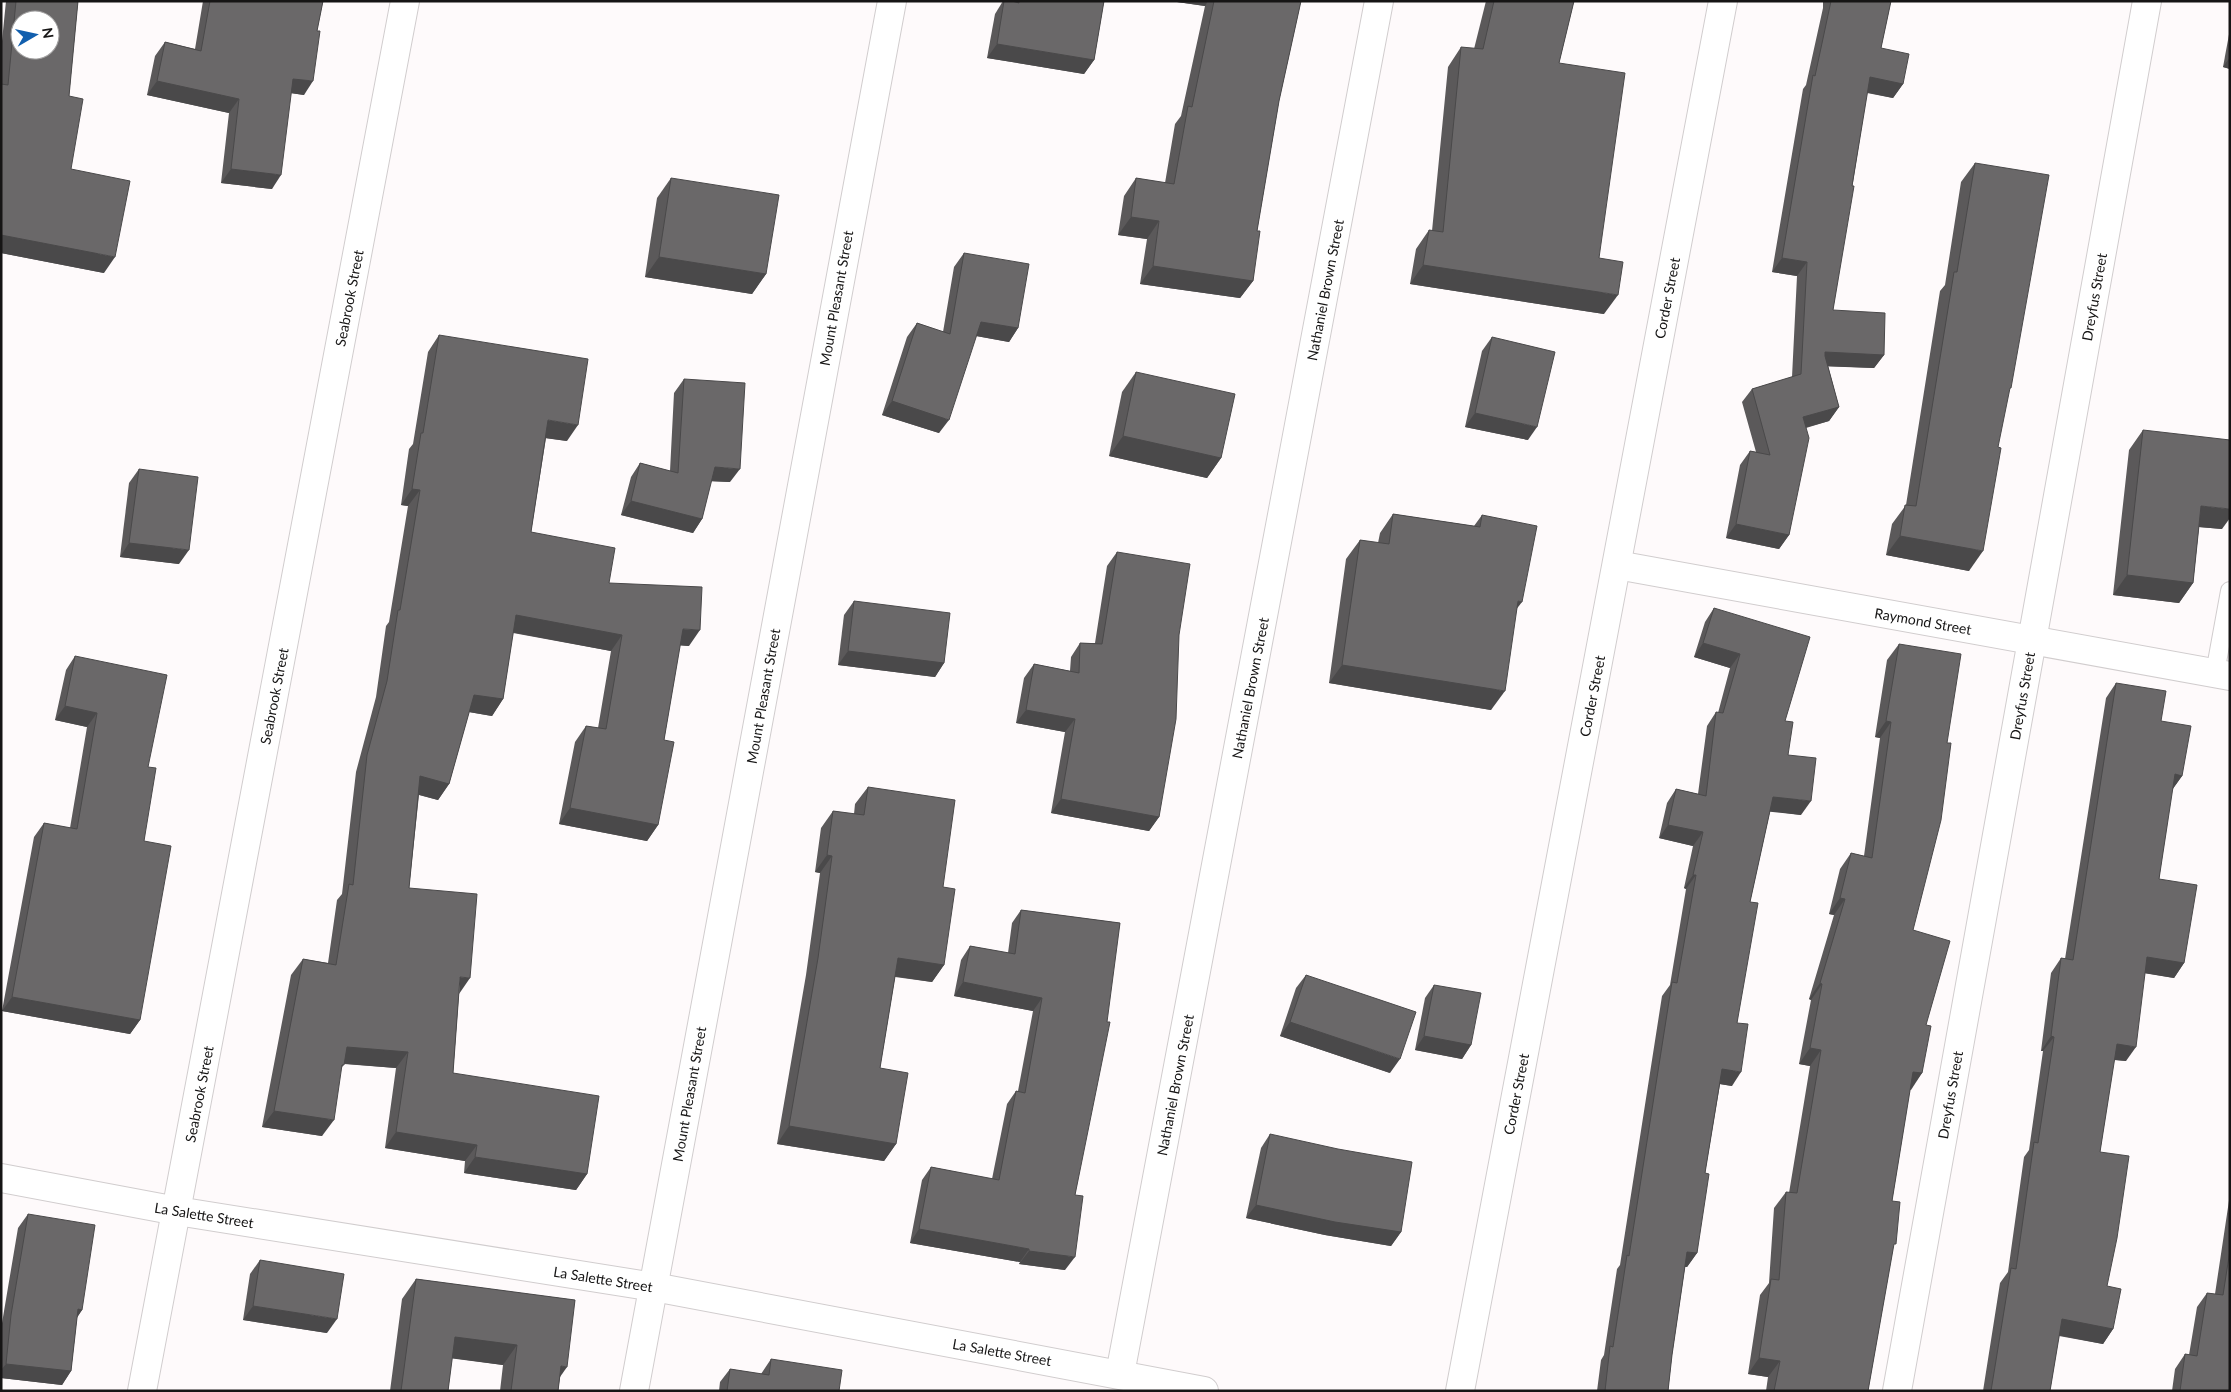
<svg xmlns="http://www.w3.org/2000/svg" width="2231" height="1392" viewBox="0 0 2231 1392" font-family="Lato,sans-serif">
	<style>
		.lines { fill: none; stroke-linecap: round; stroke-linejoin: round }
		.service-casing { stroke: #d1cdce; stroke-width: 20 }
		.minor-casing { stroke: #d1cdce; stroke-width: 30 }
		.service { stroke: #fff; stroke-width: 18 }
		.minor { stroke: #fff; stroke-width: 28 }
		.wall { fill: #5b595a }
		.shaded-wall { fill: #4a494a }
		.building { fill: #6a6869; stroke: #4a494a; fill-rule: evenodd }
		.labels { text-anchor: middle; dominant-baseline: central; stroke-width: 4; stroke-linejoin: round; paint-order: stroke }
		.street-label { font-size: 14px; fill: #161515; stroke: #fff }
	</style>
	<rect width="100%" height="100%" fill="#fefafb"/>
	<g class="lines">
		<g class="service-casing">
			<path id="service" d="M2215 673 2230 591"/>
		</g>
		<g class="minor-casing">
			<g id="minor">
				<path d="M1617 565 2230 676"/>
				<path d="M1 1178 177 1211 654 1287 1204 1391"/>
				<path d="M1120 1374 1379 1"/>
				<path d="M142 1391 405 1"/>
				<path d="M634 1391 892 1"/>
				<path d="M1460 1391 1723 1"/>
				<path d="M1897 1391 2147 1"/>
			</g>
		</g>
		<use href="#service" class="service"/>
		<use href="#minor" class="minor"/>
	</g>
	<g class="wall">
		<path d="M6 1H78L69 96 71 169 104 273 1 253V51Z"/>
		<path d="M203 1H323L304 95 291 93 272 189 221 183 229 113 147 95 155 56 165 42 195 49Z"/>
		<path d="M1003 1H1104L1094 60 1084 74 987 58 995 14Z"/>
		<path d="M1170 1H1301L1279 101 1257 231 1253 281 1240 298 1140 284 1147 239 1118 235 1124 196 1136 178 1165 183 1175 124 1181 116 1205 6Z"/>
		<path d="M1486 1H1574L1559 63 1599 258 1604 314 1410 284 1416 249 1429 230 1432 231 1448 67 1461 47 1474 49Z"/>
		<path d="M1823 1H1891L1881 48 1903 84 1893 98 1867 93 1833 310 1884 355 1874 368 1828 366 1839 407 1829 421 1806 428 1789 535 1779 549 1726 538 1740 465 1750 451 1756 452 1742 402 1752 389 1792 377 1797 276 1772 272 1803 89 1806 85 1823 8Z"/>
		<path d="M2230 29V69L2223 67Z"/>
		<path d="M1975 163 2009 391 1969 571 1886 555 1892 524 1906 505 1940 291 1945 285 1961 182Z"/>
		<path d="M671 178 766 274 752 294 645 277 657 198Z"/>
		<path d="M964 253 1018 328 1009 342 976 336 939 433 882 415 907 337 917 323 943 332 954 267Z"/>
		<path d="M439 335 567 441 546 438 531 532 609 583 689 646 680 645 664 740 658 825 647 841 559 824 575 742 586 726 598 728 611 651 513 633 503 699 492 716 469 712 449 784 438 800 419 795 409 888 459 994 453 1073 587 1174 576 1190 464 1173 465 1161 385 1148 396 1068 344 1064 341 1069 322 1136 262 1127 291 975 303 959 328 963 337 900 342 894 356 772 376 697 386 626 389 622 408 506 401 505 409 449 413 444 428 352Z"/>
		<path d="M1492 337 1528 440 1465 427 1482 351Z"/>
		<path d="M1136 372 1221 458 1207 478 1109 456 1122 392Z"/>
		<path d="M684 379 730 482 711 481 702 519 693 533 621 515 631 477 640 463 670 471 674 393Z"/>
		<path d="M2143 430 2222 529 2199 527 2193 583 2179 603 2113 595 2129 450Z"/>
		<path d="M139 469 179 564 120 557 129 483Z"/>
		<path d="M1393 514 1474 526 1482 515 1517 609 1491 710 1329 683 1346 559 1360 540 1378 543 1380 533Z"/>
		<path d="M1117 552 1179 635 1159 817 1149 831 1051 813 1065 732 1016 723 1024 678 1034 664 1070 671 1071 657 1080 643H1095L1107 566Z"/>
		<path d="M854 601 944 663 935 677 838 665 844 615Z"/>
		<path d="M1714 608 1785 721 1788 755 1801 815 1770 811 1750 902 1737 1023 1732 1086 1720 1084 1705 1173 1697 1253 1687 1267H1685L1672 1355 1668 1391H1597L1601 1360 1604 1355 1617 1269 1620 1265 1662 996 1670 985 1686 889 1684 888 1693 846 1659 838 1667 803 1676 789 1698 794 1707 726 1716 712 1718 713 1730 668 1694 657 1705 622Z"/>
		<path d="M1899 644 1913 930 1926 1025 1922 1073 1910 1089 1892 1201 1893 1249 1868 1391H1766L1768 1377 1748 1374 1760 1295 1769 1283 1774 1208 1786 1192 1789 1193 1810 1066 1799 1064 1811 1000 1809 999 1834 915 1829 914 1840 869 1851 853 1864 856 1880 738 1875 737 1887 660Z"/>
		<path d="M75 656 148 767 144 841 140 1020 130 1034 2 1011 34 837 44 823 70 828 87 727 55 720 66 670Z"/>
		<path d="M2116 683 2161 721 2182 776 2172 790 2159 879 2184 963 2174 978 2145 973 2126 1061 2114 1060 2100 1152 2107 1286 2113 1329 2103 1344 2059 1336 2050 1391H1983L2000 1283 2008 1272 2024 1157 2029 1150 2043 1051H2041L2051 973 2061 958 2065 959 2106 698Z"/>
		<path d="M868 787 943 887 944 965 932 982 895 977 880 1068 896 1144 884 1161 777 1144 806 975 820 873 815 872 821 828 833 811 854 814 855 804Z"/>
		<path d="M1021 910 1120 923 1075 1195 1065 1270 1019 1264 1020 1262 910 1243 922 1180 931 1167 992 1179 1007 1104 1016 1091H1018L1033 1011 954 996 961 960 970 946 1008 953 1012 923Z"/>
		<path d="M1306 975 1390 1073 1280 1036 1296 988Z"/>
		<path d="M1434 985 1471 1045 1462 1059 1415 1050 1425 998Z"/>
		<path d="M1270 1134 1401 1232 1391 1246 1325 1235 1246 1218 1261 1148Z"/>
		<path d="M2230 1194V1391H2172L2175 1369 2185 1354 2189 1355 2197 1307 2207 1293 2215 1294Z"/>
		<path d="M28 1214 82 1310 77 1317 71 1371 62 1385 1 1378V1329L18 1228Z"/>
		<path d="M260 1260 327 1333 243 1320 250 1274Z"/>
		<path d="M416 1279 575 1300 560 1377 558 1391H500L503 1365 452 1358 448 1391H390L402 1299Z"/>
		<path d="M771 1359 839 1391H719L720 1382 730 1369 761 1374Z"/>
	</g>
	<g class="shaded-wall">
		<path d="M1170 1H1208L1205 6Z"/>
		<path d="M997 44 1094 60 1084 74 987 58Z"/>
		<path d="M2230 57V69L2223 67Z"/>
		<path d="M1870 77 1903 84 1893 98 1860 91Z"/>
		<path d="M293 79 313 81 304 95 283 92Z"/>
		<path d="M157 81 239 99 229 113 147 95Z"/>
		<path d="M231 169 281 175 272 189 221 183Z"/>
		<path d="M1131 217 1159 221 1147 239 1118 235Z"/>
		<path d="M1 235 115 257 104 273 1 253Z"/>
		<path d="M659 257 766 274 752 294 645 277Z"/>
		<path d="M1782 258 1807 262 1797 276 1772 272Z"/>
		<path d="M1423 265 1618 295 1604 314 1410 284Z"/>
		<path d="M1153 266 1253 281 1240 298 1140 284Z"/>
		<path d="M981 322 1018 328 1009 342 971 335Z"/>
		<path d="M1825 352 1884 355 1874 368 1816 366Z"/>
		<path d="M892 401 949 420 939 433 882 415Z"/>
		<path d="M1839 407 1829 421 1793 431 1803 417Z"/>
		<path d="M1475 413 1537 427 1528 440 1465 427Z"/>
		<path d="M548 420 578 425 567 441 537 437Z"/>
		<path d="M1123 436 1221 458 1207 478 1109 456Z"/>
		<path d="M715 467 740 469 730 482 705 481Z"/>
		<path d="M412 489 420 490 408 506 401 505Z"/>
		<path d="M631 501 702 519 693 533 621 515Z"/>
		<path d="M2201 506 2230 509V518L2222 529 2187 526Z"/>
		<path d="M1736 524 1789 535 1779 549 1726 538Z"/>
		<path d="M1900 536 1983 551 1969 571 1886 555Z"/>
		<path d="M129 543 189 550 179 564 120 557Z"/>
		<path d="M2127 575 2193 583 2179 603 2113 595Z"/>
		<path d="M1518 601 1522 602 1508 620Z"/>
		<path d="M516 615 622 635 611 651 505 631Z"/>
		<path d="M683 629 700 630 689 646 672 645Z"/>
		<path d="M1703 643 1740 654 1730 668 1694 657Z"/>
		<path d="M848 651 944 663 935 677 838 665Z"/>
		<path d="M1342 665 1505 691 1491 710 1329 683Z"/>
		<path d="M474 695 503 699 492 716 463 711Z"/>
		<path d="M65 706 97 713 87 727 55 720Z"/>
		<path d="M1026 710 1075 719 1065 732 1016 723Z"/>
		<path d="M1886 721 1891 722 1880 738 1875 737Z"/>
		<path d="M2175 774 2182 776 2172 790Z"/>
		<path d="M420 776 449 784 438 800 409 792Z"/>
		<path d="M1773 797 1811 801 1801 815 1763 811Z"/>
		<path d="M1061 799 1159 817 1149 831 1051 813Z"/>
		<path d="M570 808 658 825 647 841 559 824Z"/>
		<path d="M1668 825 1703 832 1693 846 1659 838Z"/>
		<path d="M827 855 832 856 820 873 815 872Z"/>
		<path d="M1693 875H1696L1686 889 1684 888Z"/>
		<path d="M1840 898 1845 899 1834 915 1829 914Z"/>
		<path d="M2147 957 2184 963 2174 978 2137 972Z"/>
		<path d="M898 958 944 965 932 982 886 975Z"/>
		<path d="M460 977 470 978 459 994Z"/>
		<path d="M963 982 1042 998 1033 1011 954 996Z"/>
		<path d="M1820 983 1822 984 1811 1000 1809 999Z"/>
		<path d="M12 997 140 1020 130 1034 2 1011Z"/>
		<path d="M1290 1022 1400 1059 1390 1073 1280 1036Z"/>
		<path d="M1424 1036 1471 1045 1462 1059 1415 1050Z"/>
		<path d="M2051 1036 2054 1037 2043 1051H2041Z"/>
		<path d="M2117 1044 2136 1047 2126 1061 2107 1059Z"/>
		<path d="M347 1047 408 1052 396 1068 336 1063Z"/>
		<path d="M1810 1048 1821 1050 1810 1066 1799 1064Z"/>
		<path d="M1722 1069 1741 1072 1732 1086 1713 1083Z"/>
		<path d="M1913 1072 1922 1073 1911 1090 1902 1088Z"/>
		<path d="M274 1111 334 1120 322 1136 262 1127Z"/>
		<path d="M789 1126 896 1144 884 1161 777 1144Z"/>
		<path d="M396 1132 477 1145 465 1161 385 1148Z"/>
		<path d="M475 1157 587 1174 576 1190 464 1173Z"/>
		<path d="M1256 1205 1401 1232 1391 1246 1325 1235 1246 1218Z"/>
		<path d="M919 1229 1029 1249 1020 1262 910 1243Z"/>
		<path d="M1029 1251 1075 1257 1065 1270 1019 1264Z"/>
		<path d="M1687 1252 1697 1253 1687 1267 1678 1265Z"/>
		<path d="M253 1306 337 1319 327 1333 243 1320Z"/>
		<path d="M78 1309 82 1310 73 1324Z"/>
		<path d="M2062 1319 2113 1329 2103 1344 2052 1334Z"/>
		<path d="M455 1337 517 1345 503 1365 441 1357Z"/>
		<path d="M1759 1358 1780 1361 1768 1377 1748 1374Z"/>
		<path d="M6 1364 71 1371 62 1385 1 1378V1370Z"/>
		<path d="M561 1366 567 1367 553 1387Z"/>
	</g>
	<g class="building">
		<path d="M16 1H78L69 96 83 99 71 169 130 181 115 257 1 235V84L8 85ZM20 20H50V50H20Z"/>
		<path d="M210 1H323L317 31H320L313 81 293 79 281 175 231 169 239 99 157 81 165 42 201 51Z"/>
		<path d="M1004 1H1012L1019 3V1H1104L1094 60 997 44Z"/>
		<path d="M1214 1H1301L1279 101 1257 231H1260L1253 281 1153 266 1159 221 1131 217 1136 178 1174 184 1188 106 1192 107Z"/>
		<path d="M1494 1H1574L1559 63 1625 73 1599 258 1623 262 1618 295 1423 265 1429 230 1443 232 1461 47 1483 49Z"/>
		<path d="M1831 1H1891L1881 48 1909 54 1903 84 1870 77 1852 186H1854L1833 310 1885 313 1884 355 1825 352V356L1839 407 1803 417 1809 438 1789 535 1736 524 1750 451 1770 455 1752 389 1801 374 1807 262 1782 258 1813 75 1815 76Z"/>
		<path d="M1975 163 2049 175 2011 388H2010L1998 447 2001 448 1983 551 1900 536 1905 505 1916 506 1954 272H1957Z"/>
		<path d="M671 178 779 195 766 274 659 257Z"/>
		<path d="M964 253 1029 264 1018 328 981 322 949 420 892 401 917 323 950 334Z"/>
		<path d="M439 335 588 359 578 425 548 420 531 532 615 548 609 583 702 587 700 630 683 629 664 740 674 742 658 825 570 808 586 726 606 729 622 635 516 615 503 699 474 695 449 784 420 776 409 888 477 894 470 978 460 977 453 1073 599 1096 587 1174 475 1157 477 1145 396 1132 408 1052 347 1047 344 1065H342L334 1120 274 1111 303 959 336 965 349 884 353 885 367 755 387 681 398 610H400L420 490 412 489 421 433H423Z"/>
		<path d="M1492 337 1555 352 1537 427 1475 413Z"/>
		<path d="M1136 372 1235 394 1221 458 1123 436Z"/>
		<path d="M684 379 745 383 740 469 715 467 702 519 631 501 640 463 678 473Z"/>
		<path d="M2143 430 2230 440V509L2201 506 2193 583 2127 575Z"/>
		<path d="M139 469 198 477 189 550 129 543Z"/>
		<path d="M1393 514 1480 527 1482 515 1537 526 1522 602 1518 601 1505 691 1342 665 1360 540 1389 544Z"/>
		<path d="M1117 552 1190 564 1179 635 1176 719 1159 817 1061 799 1075 719 1026 710 1034 664 1079 673 1080 643 1102 644Z"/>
		<path d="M854 601 950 613 944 663 848 651Z"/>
		<path d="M1714 608 1810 637 1785 721 1793 722 1788 755 1816 758 1811 801 1773 797 1750 902 1758 903 1737 1023 1748 1024 1741 1072 1722 1069 1705 1173 1709 1174 1697 1253 1687 1252 1672 1355 1668 1391H1605L1610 1346 1613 1347 1627 1255 1629 1256 1672 982 1677 983 1696 875H1693L1703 832 1668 825 1676 789 1706 796 1716 712 1723 713 1740 654 1703 643Z"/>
		<path d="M1899 644 1961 654 1947 743H1951L1941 820 1913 930 1950 941 1926 1025 1931 1026 1922 1073 1913 1072 1892 1201 1900 1202 1896 1244H1894L1868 1391H1774L1780 1361 1759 1358 1771 1279 1779 1280 1786 1192 1797 1193 1821 1050 1810 1048 1822 984 1820 983 1845 899 1840 898 1851 853 1872 858 1891 722 1886 721Z"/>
		<path d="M75 656 167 675 148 767 156 768 144 841 171 846 140 1020 12 997 44 823 77 829 97 713 65 706Z"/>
		<path d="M2116 683 2166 691 2161 721 2191 726 2182 776 2175 774 2159 879 2197 885 2184 963 2147 957 2136 1047 2117 1044 2100 1152 2129 1156 2117 1238 2107 1286 2121 1289 2113 1329 2062 1319 2050 1391H1991L2011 1268 2016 1269 2034 1142 2038 1143 2054 1037 2051 1036 2061 958 2073 960Z"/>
		<path d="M868 787 955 800 943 887 955 889 944 965 898 958 880 1068 908 1073 896 1144 789 1126 818 958 832 856 827 855 833 811 864 815Z"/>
		<path d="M1021 910 1120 923 1107 1022H1110L1075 1195 1083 1196 1075 1257 1029 1251V1249L919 1229 931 1167 999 1180 1016 1091 1025 1093 1042 998 963 982 970 946 1015 954Z"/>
		<path d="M1306 975 1416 1012 1400 1059 1290 1022Z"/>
		<path d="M1434 985 1481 993 1471 1045 1424 1036Z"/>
		<path d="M1270 1134 1338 1149 1412 1162 1401 1232 1335 1222 1256 1205Z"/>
		<path d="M28 1214 95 1225 82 1310 78 1309 71 1371 6 1364 11 1315Z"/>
		<path d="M2230 1250V1391H2180L2185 1354 2197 1356 2207 1293 2223 1295Z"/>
		<path d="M260 1260 344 1274 337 1319 253 1306Z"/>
		<path d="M416 1279 575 1300 567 1367 561 1366 558 1391H511L517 1345 455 1337 448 1391H401Z"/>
		<path d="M771 1359 842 1370 839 1391H727L730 1369 769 1375Z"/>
	</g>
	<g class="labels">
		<g class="street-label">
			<text transform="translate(1325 290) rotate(-79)">Nathaniel Brown Street</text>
			<text transform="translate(2094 297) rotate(-80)">Dreyfus Street</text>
			<text transform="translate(349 298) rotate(-79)">Seabrook Street</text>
			<text transform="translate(836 298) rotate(-80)">Mount Pleasant Street</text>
			<text transform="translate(1667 298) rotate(-79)">Corder Street</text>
			<text transform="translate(1923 621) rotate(10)">Raymond Street</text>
			<text transform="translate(1250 688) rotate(-79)">Nathaniel Brown Street</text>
			<text transform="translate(274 696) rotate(-79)">Seabrook Street</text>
			<text transform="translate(763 696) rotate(-80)">Mount Pleasant Street</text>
			<text transform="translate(1592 696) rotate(-79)">Corder Street</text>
			<text transform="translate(2022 696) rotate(-80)">Dreyfus Street</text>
			<text transform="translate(1175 1085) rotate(-79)">Nathaniel Brown Street</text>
			<text transform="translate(199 1094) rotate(-79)">Seabrook Street</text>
			<text transform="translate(689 1094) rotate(-80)">Mount Pleasant Street</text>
			<text transform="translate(1516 1094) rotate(-79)">Corder Street</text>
			<text transform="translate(1950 1095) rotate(-80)">Dreyfus Street</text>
			<text transform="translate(204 1215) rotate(9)">La Salette Street</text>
			<text transform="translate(603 1279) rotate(9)">La Salette Street</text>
			<text transform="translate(1002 1352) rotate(10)">La Salette Street</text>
		</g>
	</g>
	<rect width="2231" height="1392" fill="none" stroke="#161515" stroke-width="5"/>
	<g transform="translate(35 35) rotate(81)"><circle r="24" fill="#ffffff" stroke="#a2a1a1"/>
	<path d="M0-4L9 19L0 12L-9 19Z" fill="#115fae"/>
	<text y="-8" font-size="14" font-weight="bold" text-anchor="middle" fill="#161515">N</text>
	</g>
</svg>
